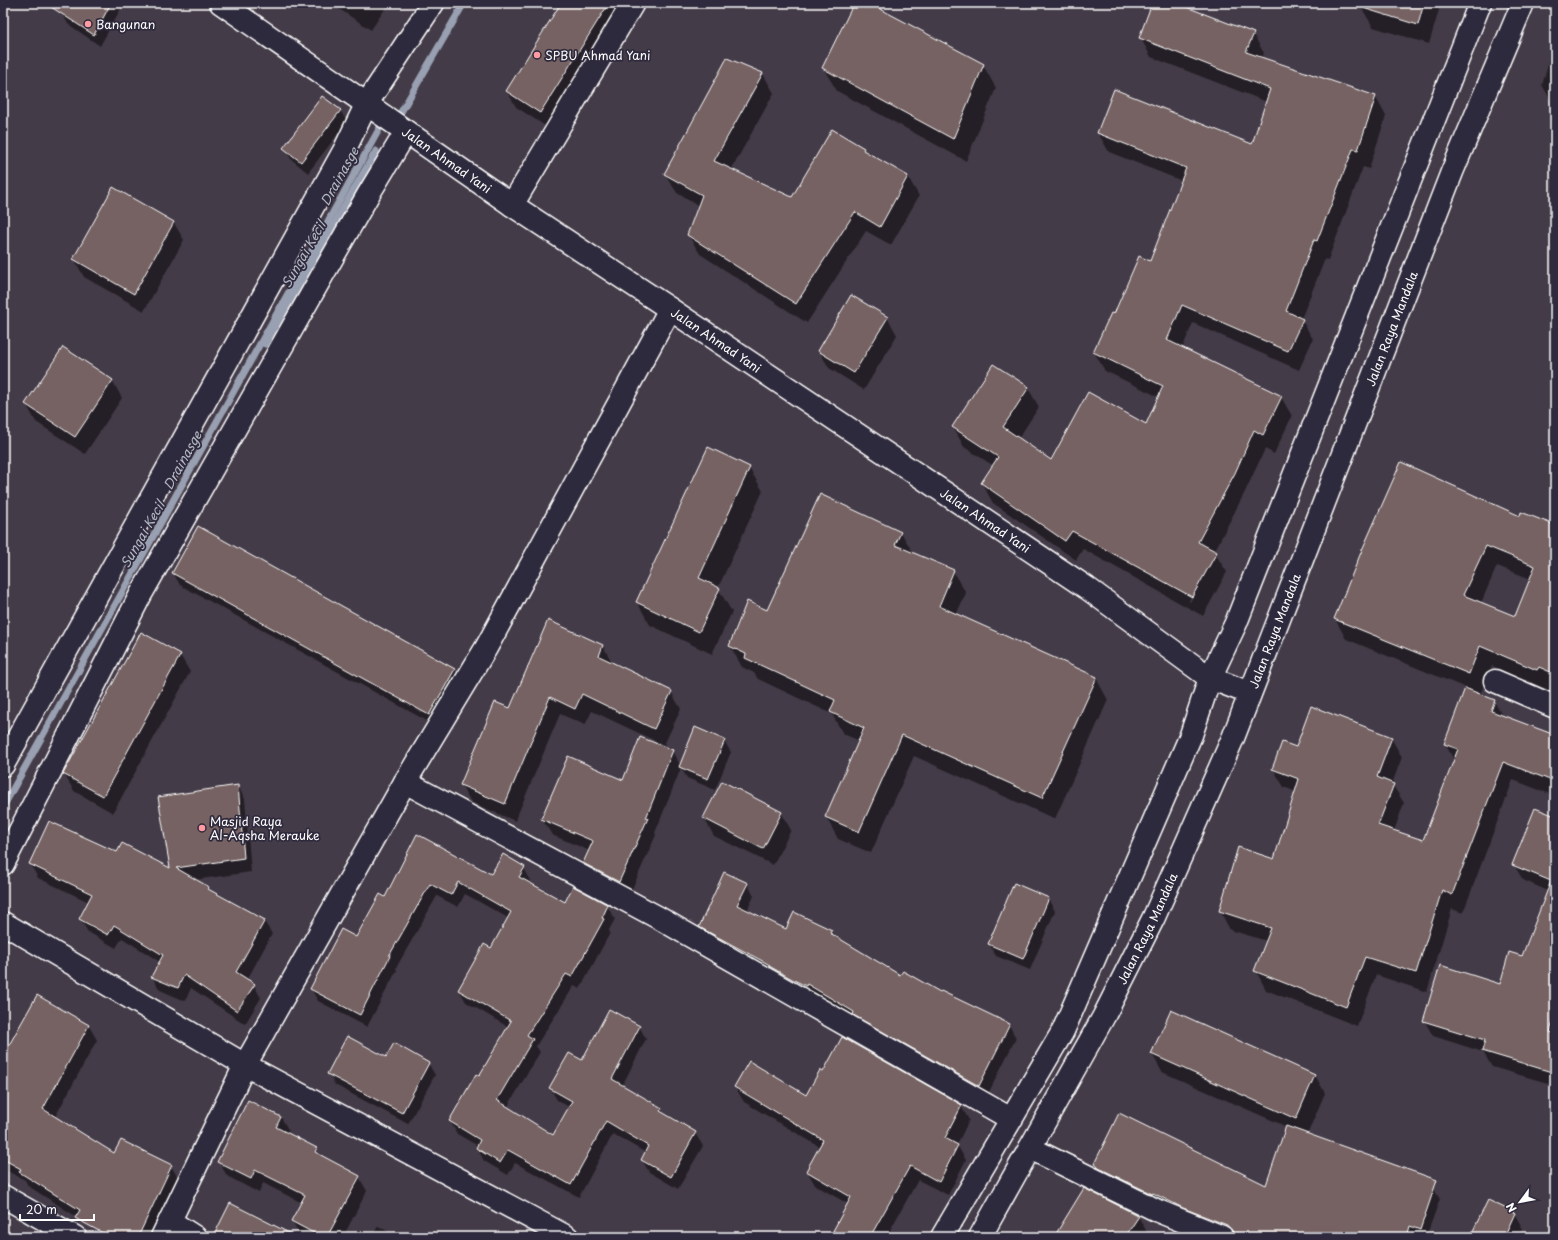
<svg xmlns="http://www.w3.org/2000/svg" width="1558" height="1240" viewBox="0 0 1558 1240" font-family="'Playpen Sans',sans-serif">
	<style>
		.shadow { fill: #0007; fill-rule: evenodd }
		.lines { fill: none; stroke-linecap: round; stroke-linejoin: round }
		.stream { stroke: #98a0b1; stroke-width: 7 }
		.building { fill: #766262; stroke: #fff; fill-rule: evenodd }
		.minor-casing { stroke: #fff; stroke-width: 25 }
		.highway-casing { stroke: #fff; stroke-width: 25 }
		.minor { stroke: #2f2a3d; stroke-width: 22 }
		.highway { stroke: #2f2a3d; stroke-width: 22 }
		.poi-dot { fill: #ff9aa2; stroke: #2f2a3d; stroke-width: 1.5 }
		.labels { text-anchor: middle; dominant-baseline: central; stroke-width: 3.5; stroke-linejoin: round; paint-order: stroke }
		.poi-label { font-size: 12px; fill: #fff; stroke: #2f2a3d; text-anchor: start }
		.street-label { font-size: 12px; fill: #fff; stroke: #2f2a3d }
		.water-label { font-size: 13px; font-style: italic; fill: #b2b8c4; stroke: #2f2a3d }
	</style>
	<rect width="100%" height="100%" fill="#443b48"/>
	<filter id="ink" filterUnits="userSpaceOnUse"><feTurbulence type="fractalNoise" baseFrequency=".025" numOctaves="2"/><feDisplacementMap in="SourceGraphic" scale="8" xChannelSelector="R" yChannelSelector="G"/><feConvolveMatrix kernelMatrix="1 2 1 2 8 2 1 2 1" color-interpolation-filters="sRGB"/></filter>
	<g filter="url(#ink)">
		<g class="shadow">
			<path d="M68 3H124L100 46 68 24 62 13Z"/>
			<path d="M330 3H389L371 30Z"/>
			<path d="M562 3H633L550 129 516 107 507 91Z"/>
			<path d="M855 3H866L983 65 996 88 966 161 837 91 823 68Z"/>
			<path d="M1153 3H1173L1253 34 1264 53 1262 58 1375 96 1386 116 1369 169 1363 167 1328 260 1325 259 1301 319 1313 339 1299 370 1193 323 1182 349 1281 397 1292 416 1274 454 1265 449 1245 492 1214 552 1227 572 1203 616 1083 549 1076 560 993 503 982 484 994 466 964 447 953 427 1028 388 1039 407 1018 439 1052 462 1146 425 1159 397 1105 371 1094 352 1114 315 1150 262 1182 181 1109 152 1098 133 1252 146 1267 102 1151 57 1140 37ZM1210 562H1212L1190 602 1189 601Z"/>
			<path d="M1312 3H1329L1327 8Z"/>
			<path d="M1362 3H1437L1439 10 1429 44 1373 27 1361 7Z"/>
			<path d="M1555 41V107L1542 85Z"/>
			<path d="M727 59 763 74 774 93 731 170 792 198 832 130 863 149 866 153 908 177 919 196 891 245 866 231 807 323 700 254 688 235 699 206 677 193 665 174Z"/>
			<path d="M340 110 347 122 308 173 291 159 285 148Z"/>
			<path d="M114 189 174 223 184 240 144 311 84 277 74 259Z"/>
			<path d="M887 317 897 335 864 390 829 368 819 351Z"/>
			<path d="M112 380 122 398 85 454 36 422 26 404Z"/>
			<path d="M749 468 763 491 718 588 732 612 712 654 650 625 637 602Z"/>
			<path d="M1520 517 1555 527V689L1550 687 1549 690 1492 666 1480 695 1494 701 1503 717 1555 736V796L1513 780 1463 913 1452 909 1427 992 1376 975 1357 1026 1266 990 1256 971 1267 941 1230 930 1220 911 1275 860 1296 792 1284 787 1273 769 1296 748 1391 738 1402 757 1392 784 1404 803 1394 831 1424 841 1454 760 1445 744 1466 688 1346 639 1335 619ZM1497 566 1531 579 1515 618 1481 603Z"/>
			<path d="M901 532 913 553 953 571 966 593 956 615 1096 678 1108 700 1055 819 914 756 871 853 838 839 826 817 860 741 843 734 832 714 758 679 754 673 742 667 730 646 767 611Z"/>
			<path d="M173 573 454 669 461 681 436 726 180 585Z"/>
			<path d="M603 646 613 664 671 692 681 709 664 745 592 711 585 725 560 714 515 821 471 802 461 785 511 709Z"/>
			<path d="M180 655 190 672 113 813 74 791 64 774Z"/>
			<path d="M724 741 731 752 715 790 687 778 681 768 655 833 656 835 628 898 594 879 584 863 590 851 552 835 542 819 624 782 672 751 681 766Z"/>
			<path d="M238 786 245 799 251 872 194 880 208 888 210 891 264 921 272 934 247 980 254 985 261 998 245 1024 191 988 185 1001 160 990 152 977 160 962 122 938 116 948 88 932 80 919 89 902 38 878 30 864 117 853 172 870Z"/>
			<path d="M781 812 791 830 773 865 714 836 704 818Z"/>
			<path d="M1555 817V1070L1551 1084 1492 1067 1483 1052 1433 1036 1424 1020 1500 985 1522 957 1548 891 1523 880 1514 865Z"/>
			<path d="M418 836 492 875 524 868 531 881 529 884 566 904 607 906 615 919 609 930 610 933 580 989 574 986 536 1046 540 1052 507 1108 554 1136 569 1107 557 1100 550 1088 582 1062 639 1026 646 1039 622 1086 661 1109 664 1115 695 1133 703 1146 678 1189 649 1172 642 1160 646 1153 613 1134 579 1197 515 1163 508 1175 484 1161 477 1148 478 1146 457 1134 450 1121 479 1077 508 1027 466 1002 459 990 492 949 508 918 465 894 458 907 437 896 396 968 397 970 367 1027 318 1001 311 989 356 939 386 898Z"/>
			<path d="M747 883 754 896 747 911 787 930 831 931 835 937 900 977 1009 1025 1016 1038 986 1098 708 939 700 926Z"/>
			<path d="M1048 899 1055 911 1030 970 996 956 989 944Z"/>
			<path d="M37 997 89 1026 97 1040 55 1117 115 1155 171 1166 180 1181 153 1237H95L112 1199 80 1219 28 1186 25 1180 3 1169V1058Z"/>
			<path d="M1152 1054 1315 1075 1325 1093 1307 1135 1427 1178 1440 1199 1426 1237H1216L1107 1185 1095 1163 1266 1187 1287 1127 1162 1072Z"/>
			<path d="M428 1063 435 1075 408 1124 335 1085 329 1074Z"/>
			<path d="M735 1087 807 1096 961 1106 969 1120 957 1145 966 1160 948 1195 918 1180 889 1232 898 1237H837L834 1231 848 1204 815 1185 807 1171 820 1147 744 1102Z"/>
			<path d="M281 1117 289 1131 287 1134 316 1149 320 1156 359 1177 367 1191 343 1237H305L300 1235 292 1221 302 1203 263 1183 259 1193 227 1176 219 1162ZM277 1124H279L275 1132 273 1131Z"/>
			<path d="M1555 1121V1132L1553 1129Z"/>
			<path d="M1514 1213 1523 1229 1520 1237H1471Z"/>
			<path d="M1138 1216 1148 1234 1146 1237H1055Z"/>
			<path d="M378 1226 398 1237H372Z"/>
		</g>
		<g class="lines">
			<g class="stream">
				<path d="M401 112 464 3"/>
				<path d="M265 344 376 151"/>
				<path d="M3 807 382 124"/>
			</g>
		</g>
		<g class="building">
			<path d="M45 3H111L94 35Z"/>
			<path d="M561 3H609L540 113 506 91Z"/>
			<path d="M854 3H869L984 64 953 139 822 68Z"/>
			<path d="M1152 3H1176L1254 33 1246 52 1376 96 1358 150 1353 149 1317 241 1314 240 1286 311 1303 319 1288 351 1182 305 1167 340 1282 396 1263 435 1254 430 1235 473 1198 542 1217 552 1192 597 1072 531 1065 541 981 483 998 457 952 427 993 364 1029 387 1003 427 1051 460 1088 392 1146 424 1163 386 1093 352 1111 313 1114 314 1139 256 1150 261 1186 168 1097 133 1114 89 1252 144 1270 89 1139 38Z"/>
			<path d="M1364 3H1424L1418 25 1363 8Z"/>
			<path d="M727 58 763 73 714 161 792 197 832 129 864 148 863 150 908 176 880 227 855 212 796 304 687 235 702 195 664 174Z"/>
			<path d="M322 96 341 110 301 162 283 148Z"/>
			<path d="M113 187 174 222 134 294 73 259Z"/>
			<path d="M851 295 888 317 854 373 818 351Z"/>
			<path d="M63 347 113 380 75 437 25 404Z"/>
			<path d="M708 447 750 467 699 578 720 588 699 632 636 602Z"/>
			<path d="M1401 462 1520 516 1521 512 1552 524 1555 518V674L1539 667 1537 670 1480 646 1469 674 1334 619 1362 550ZM1486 546 1535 566 1515 616 1463 595Z"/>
			<path d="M820 494 901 532 895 545 954 570 939 606 1097 677 1042 798 902 735 859 832 825 817 864 728 830 712 835 700 745 658 746 654 729 646 747 601 767 610Z"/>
			<path d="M198 526 455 669 429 715 172 573Z"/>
			<path d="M548 620 603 645 599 656 672 691 654 729 582 694 575 709 550 697 505 804 460 785 495 702 510 708Z"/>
			<path d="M141 632 181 654 103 796 63 774Z"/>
			<path d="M1465 688 1495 700 1491 711 1555 735V766L1550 780 1503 762 1452 895 1442 890 1416 973 1365 957 1346 1007 1254 971 1271 928 1219 911 1238 847 1274 859 1299 779 1272 769 1282 742 1296 747 1311 706 1392 737 1377 777 1394 784 1378 825 1423 840 1458 749 1444 744Z"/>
			<path d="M695 727 725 740 708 779 679 767Z"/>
			<path d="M640 737 673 750 646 818H648L619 882 583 863 593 841 541 819 568 756 623 780Z"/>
			<path d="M722 781 782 812 763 849 703 818Z"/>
			<path d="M238 785 244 858 176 868 209 887 208 889 265 920 236 972 255 984 237 1011 184 975 178 988 151 977 163 955 114 925 108 935 79 919 92 894 29 864 49 821 117 852 122 843 170 868 158 797Z"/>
			<path d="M1535 808 1555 816V1014L1550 1032 1555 1034V1073L1482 1051 1485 1040 1423 1021 1440 965 1500 984 1509 952 1522 956 1551 881 1512 865Z"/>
			<path d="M417 834 491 874 503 854 525 867 519 877 565 902 573 886 608 905 602 918 604 919 572 977 566 974 527 1035 533 1039 497 1100 553 1135 572 1101 549 1088 569 1053 582 1060 609 1009 640 1026 612 1079 662 1108 660 1111 696 1132 671 1177 641 1160 648 1146 606 1121 571 1185 508 1150 500 1163 476 1148 480 1140 449 1121 476 1074 479 1076 511 1021 458 990 484 944 491 948 511 912 458 882 451 895 430 884 389 956H390L360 1015 310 989 341 929 356 937 380 894 385 897Z"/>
			<path d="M724 872 748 883 737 905 786 929 794 912 832 930 830 933 900 975 903 971 940 992 941 991 1010 1024 979 1086 853 1015 854 1012 807 984 806 986 792 979 769 966 770 965 699 927Z"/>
			<path d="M1014 883 1049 898 1023 959 988 944Z"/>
			<path d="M37 995 89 1025 43 1109 114 1153 121 1140 172 1165 138 1237H110L75 1218 80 1210 19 1172 21 1169 3 1159V1056Z"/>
			<path d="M1171 1010 1315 1075 1296 1119 1151 1054Z"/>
			<path d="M347 1036 386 1057 394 1043 429 1063 402 1113 327 1074Z"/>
			<path d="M842 1037 962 1105 945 1138 958 1145 939 1182 910 1166 870 1237H844L833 1231 851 1197 806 1171 823 1140 734 1087 749 1061 806 1095 820 1070 823 1072Z"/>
			<path d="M248 1100 281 1117 276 1127 317 1148 315 1152 360 1176 327 1237H321L291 1221 305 1195 255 1170 251 1179 217 1162Z"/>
			<path d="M1119 1113 1266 1185 1286 1126 1437 1180 1420 1230 1410 1226 1407 1237H1242L1233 1233 1227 1225 1183 1208 1153 1193 1152 1194 1097 1167 1098 1166 1094 1164Z"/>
			<path d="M1084 1188 1139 1216 1125 1237H1054Z"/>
			<path d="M1488 1200 1515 1213 1504 1237H1470Z"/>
			<path d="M230 1203 297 1237H213Z"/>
		</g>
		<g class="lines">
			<g class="minor-casing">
				<g id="minor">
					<path d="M512 205 633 3"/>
					<path d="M1495 681 1555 707"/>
					<path d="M3 765 345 149 367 103 433 3"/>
					<path d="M405 782 659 918 1011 1119"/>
					<path d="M3 864 141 594 368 195 406 132"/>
					<path d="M3 923 245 1065 567 1237"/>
					<path d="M1030 1148 1158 1211 1222 1237"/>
					<path d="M3 1196 75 1237"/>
					<path d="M170 1221 195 1237"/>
					<path d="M162 1237 245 1065 405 782 486 648 670 309"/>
				</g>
			</g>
			<g class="highway-casing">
				<g id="highway">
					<path id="s1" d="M221 3 512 205 670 309 1087 588 1210 678 1249 693"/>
					<path d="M942 1237 1063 1031 1191 735 1210 678 1236 623 1480 3"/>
					<path id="s2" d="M980 1237 1104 1016 1154 917 1233 738 1452 172 1523 3"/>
				</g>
			</g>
			<use href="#minor" class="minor"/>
			<use href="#highway" class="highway"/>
		</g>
	</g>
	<g class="poi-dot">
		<circle cx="88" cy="24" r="4"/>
		<circle cx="537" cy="55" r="4"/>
		<circle cx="202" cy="828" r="4"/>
	</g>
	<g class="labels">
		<g class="poi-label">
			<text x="96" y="24">Bangunan</text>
			<text x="545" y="55">SPBU Ahmad Yani</text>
			<text x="210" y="821">Masjid Raya<tspan x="210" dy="14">Al-Aqsha Merauke</tspan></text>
		</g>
		<g class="street-label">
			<text stroke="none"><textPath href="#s1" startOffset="275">Jalan Ahmad Yani</textPath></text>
			<text stroke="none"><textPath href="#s2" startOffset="999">Jalan Raya Mandala</textPath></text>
			<text stroke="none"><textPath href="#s1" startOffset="599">Jalan Ahmad Yani</textPath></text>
			<text stroke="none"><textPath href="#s1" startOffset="923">Jalan Ahmad Yani</textPath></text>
			<text stroke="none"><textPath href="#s2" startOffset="675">Jalan Raya Mandala</textPath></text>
			<text stroke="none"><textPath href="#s2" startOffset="351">Jalan Raya Mandala</textPath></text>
		</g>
		<g class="water-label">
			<text transform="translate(339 176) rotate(-61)">Drainasge</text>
			<text transform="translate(303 254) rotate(-60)">Sungai Kecil</text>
			<text transform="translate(182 460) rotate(-61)">Drainasge</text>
			<text transform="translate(142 534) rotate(-60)">Sungai Kecil</text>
		</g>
	</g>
	<rect width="1558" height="1240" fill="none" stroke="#2f2a3d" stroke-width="16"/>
	<rect x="8" y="8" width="1542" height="1224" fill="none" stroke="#fff" stroke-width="1.5" filter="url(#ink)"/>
	<g transform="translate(1520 1202) rotate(238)" stroke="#2f2a3d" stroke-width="3" paint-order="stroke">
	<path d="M0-3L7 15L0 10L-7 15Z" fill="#ffffff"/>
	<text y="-6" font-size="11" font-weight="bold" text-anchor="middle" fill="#ffffff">N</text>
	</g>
	<path d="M20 1214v6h74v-6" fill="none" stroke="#ffffff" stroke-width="2"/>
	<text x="26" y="1214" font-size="12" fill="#ffffff" stroke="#2f2a3d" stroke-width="3" paint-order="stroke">20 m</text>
</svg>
